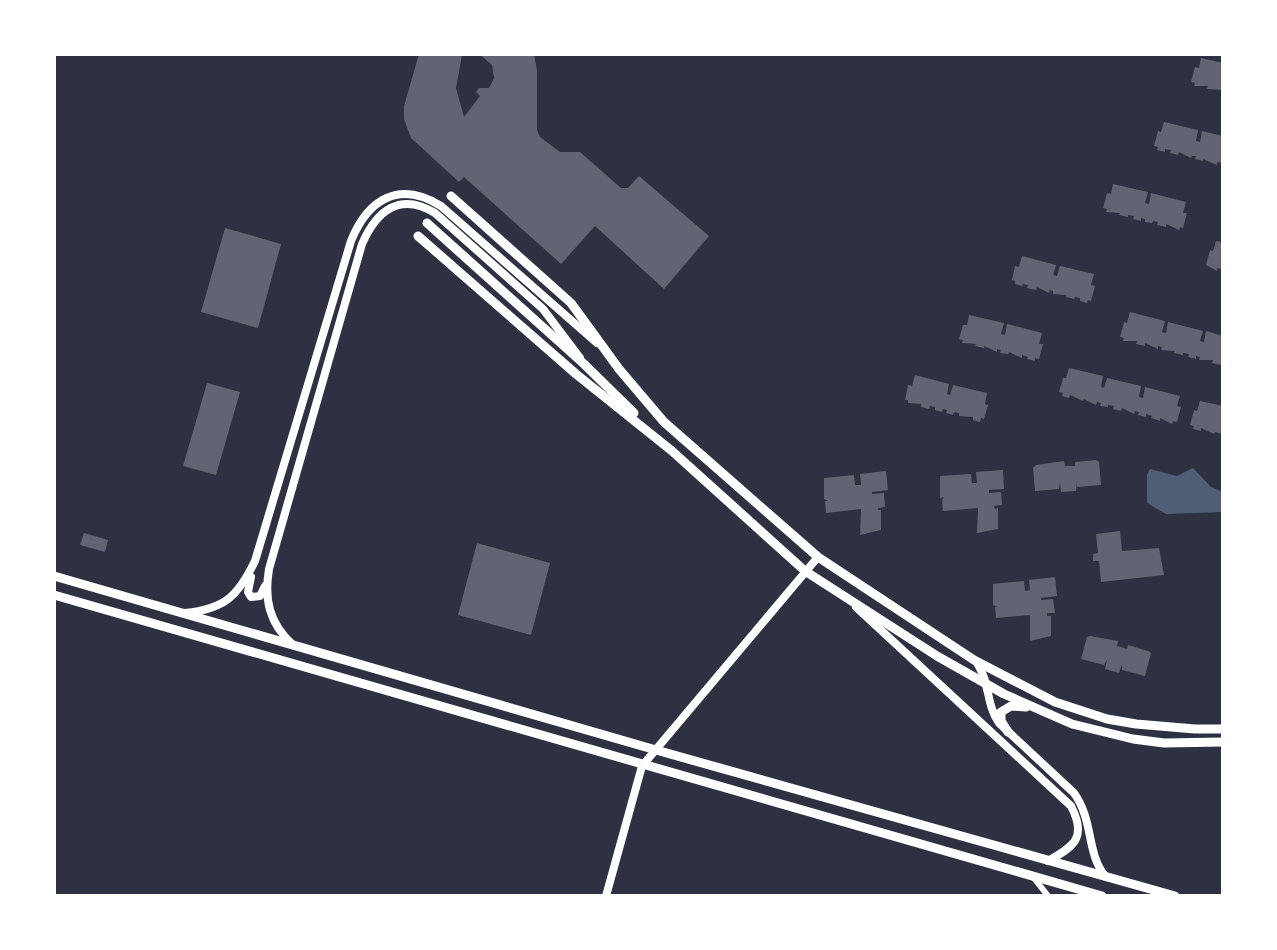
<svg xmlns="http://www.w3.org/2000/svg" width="1277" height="950" viewBox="0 0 1277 950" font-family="Quicksand,sans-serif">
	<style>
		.water { fill: #4f5d75 }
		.building { fill: #626471 }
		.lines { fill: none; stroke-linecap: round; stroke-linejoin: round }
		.minor { stroke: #fff; stroke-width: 6 }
		.tertiary { stroke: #fff; stroke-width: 8 }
		.secondary { stroke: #fff; stroke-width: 9 }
	</style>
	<rect width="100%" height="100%" fill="#2d3142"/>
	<path class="water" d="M1193 468 1211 487 1223 492V512L1166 514 1147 503V475L1150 469 1177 476Z"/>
	<g class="building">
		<path d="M419 54 462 55 456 88 464 117 480 96 476 92 479 88H489L494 78 492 65 479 54H534L537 71V130L540 137 560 152H580L621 188H628L639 176 709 236 664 289 595 226 561 264 464 177 459 182 411 138 404 119V106Z"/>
		<path d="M1201 58 1223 63V90L1207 89 1208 86H1194L1195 83 1191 82 1195 67 1199 68Z"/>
		<path d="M1164 122 1198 130 1196 141 1200 142 1202 131 1223 136V163L1217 162V165L1203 159V161L1195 159 1196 156H1192L1191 158 1179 152 1178 155 1170 153 1171 150 1165 149V152L1157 150 1158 147 1154 146 1158 131 1161 132Z"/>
		<path d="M1113 184 1148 192 1145 203 1149 204 1151 193 1186 202 1183 213H1187L1183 228 1180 227 1179 230 1166 224V227L1157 225 1158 222 1153 221 1152 223 1145 222V219L1141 218V221L1133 219 1134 216 1128 215V217L1119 215 1120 213 1106 212 1107 209 1103 208 1107 193 1111 194Z"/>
		<path d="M225 228 281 244 258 328 201 312Z"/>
		<path d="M1216 241 1223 242V269L1217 268V271L1206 265 1210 250 1213 251Z"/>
		<path d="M1022 256 1056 265 1053 275 1057 276 1060 266 1094 274 1091 285 1095 286 1091 301 1088 300 1087 303 1080 301V298L1075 297 1074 299 1066 297V295L1053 294V291L1050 290 1049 293 1037 287 1036 290 1027 288 1028 285 1023 284 1022 286 1015 284V281L1012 280 1015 266 1019 267Z"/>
		<path d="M1130 312 1165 321 1162 332 1166 333 1168 322 1203 331 1200 341 1204 342 1206 331 1223 336V363L1221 365 1212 363 1213 360H1199L1200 357 1196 356V359L1188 357 1189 354 1183 353V355L1174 353 1175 351 1161 350 1162 347 1158 346V349L1145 343V346L1136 344 1137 341H1123L1124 338 1120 337 1124 322 1127 323Z"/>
		<path d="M969 315 1004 323 1001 334 1005 335 1007 324 1042 333 1039 344H1043L1039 359 1035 358V361L1027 359 1028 357 1022 355V358L1009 352 1008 354 1000 353 1001 350 997 349V352L984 346V348L975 346 976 344 962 343 963 340 959 339 963 325H967Z"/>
		<path d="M1069 368 1103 376 1101 387 1104 388 1107 378 1141 386 1139 397 1143 398 1145 387 1180 396 1177 406 1181 407 1177 422 1173 421 1172 424 1160 418V421L1151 418 1152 416 1146 414V417L1138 415 1139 412 1135 411 1134 414 1122 408 1121 411 1113 409 1114 406 1108 405V407L1100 406 1101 403 1097 402 1096 405 1084 399 1083 401 1070 395 1069 398 1062 396 1063 393 1059 392 1063 378H1066Z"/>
		<path d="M915 375 949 384 947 394 950 395 953 385 987 393 985 404 988 405 984 419 981 418 980 422 973 420V417L959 416V413L954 412 953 415 946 413 947 410 943 409 942 412 935 410V407L930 406 929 409 921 407V404L908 403V400H905L908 385 912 386Z"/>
		<path d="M207 383 240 392 216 475 183 466Z"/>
		<path d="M1200 401 1223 406V434L1215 432 1214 434 1201 428V431L1193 429 1194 426 1190 425 1194 410 1197 411Z"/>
		<path d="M1096 460 1099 462 1101 485 1077 487V481L1076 491 1061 492 1060 482 1059 489 1035 491 1033 468 1036 465 1064 461 1065 466H1075V462Z"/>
		<path d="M1003 470 1004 489 989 490V493L1001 492 1002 505 994 506 995 509 998 508V529L977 533 978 508 943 511 942 500 944 497 940 498V476L971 474 972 483H977L976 472Z"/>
		<path d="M886 471 888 490 872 492V494L884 493 885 507 878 508V510H881V530L860 535 861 509 826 513 825 501H828L824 499V478L854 475 855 485H861L860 474Z"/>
		<path d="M1120 531 1122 551 1159 548 1164 575 1101 582 1099 561H1093V554L1098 553 1096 534Z"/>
		<path d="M84 533 108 540 105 552 80 545Z"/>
		<path d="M477 543 550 563 531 635 458 615Z"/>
		<path d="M1055 577 1057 596 1041 598V600L1053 599 1055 613H1047V616H1051V636L1030 641V615L996 618 995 607H997L993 605V584L1024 581 1025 591 1030 590 1029 580Z"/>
		<path d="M1090 636 1118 641 1117 646 1127 649 1128 645 1148 651 1151 653 1145 676 1122 670V664L1119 673 1105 669 1107 660 1104 665 1081 659 1087 637Z"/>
	</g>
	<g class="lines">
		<path class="minor" d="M1034 878 1048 896"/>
		<g class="tertiary">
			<path d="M251 577 248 592 251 597 260 596 265 586"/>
			<path d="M856 607 1071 806C1087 837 1075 846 1048 861"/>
			<path d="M185 613C225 609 238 596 255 561L351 241C368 199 399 180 441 206L597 343"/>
			<path d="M292 644C269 623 264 599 269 569L362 244C377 210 400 192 435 213L543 309 580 358"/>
			<path d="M977 663C990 682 986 705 999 723L1074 793C1094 821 1086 852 1105 876"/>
			<path d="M606 896 642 766 818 557"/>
		</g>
		<g class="secondary">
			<path d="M451 196 571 303 619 369 664 422 818 557 974 660 1055 702 1107 719 1136 724 1195 729H1223"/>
			<path d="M427 223 584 364 634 413"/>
			<path d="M418 236 576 374 672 451 805 571 937 656 1004 694 1072 724 1133 739 1164 743 1223 742"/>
			<path d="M54 576 656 750 1175 896"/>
			<path d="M54 595 1102 896"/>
			<path d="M1008 732 1001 721V712L1011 706 1026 707"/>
		</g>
	</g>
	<rect width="1277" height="950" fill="none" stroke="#ffffff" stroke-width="112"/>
</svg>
